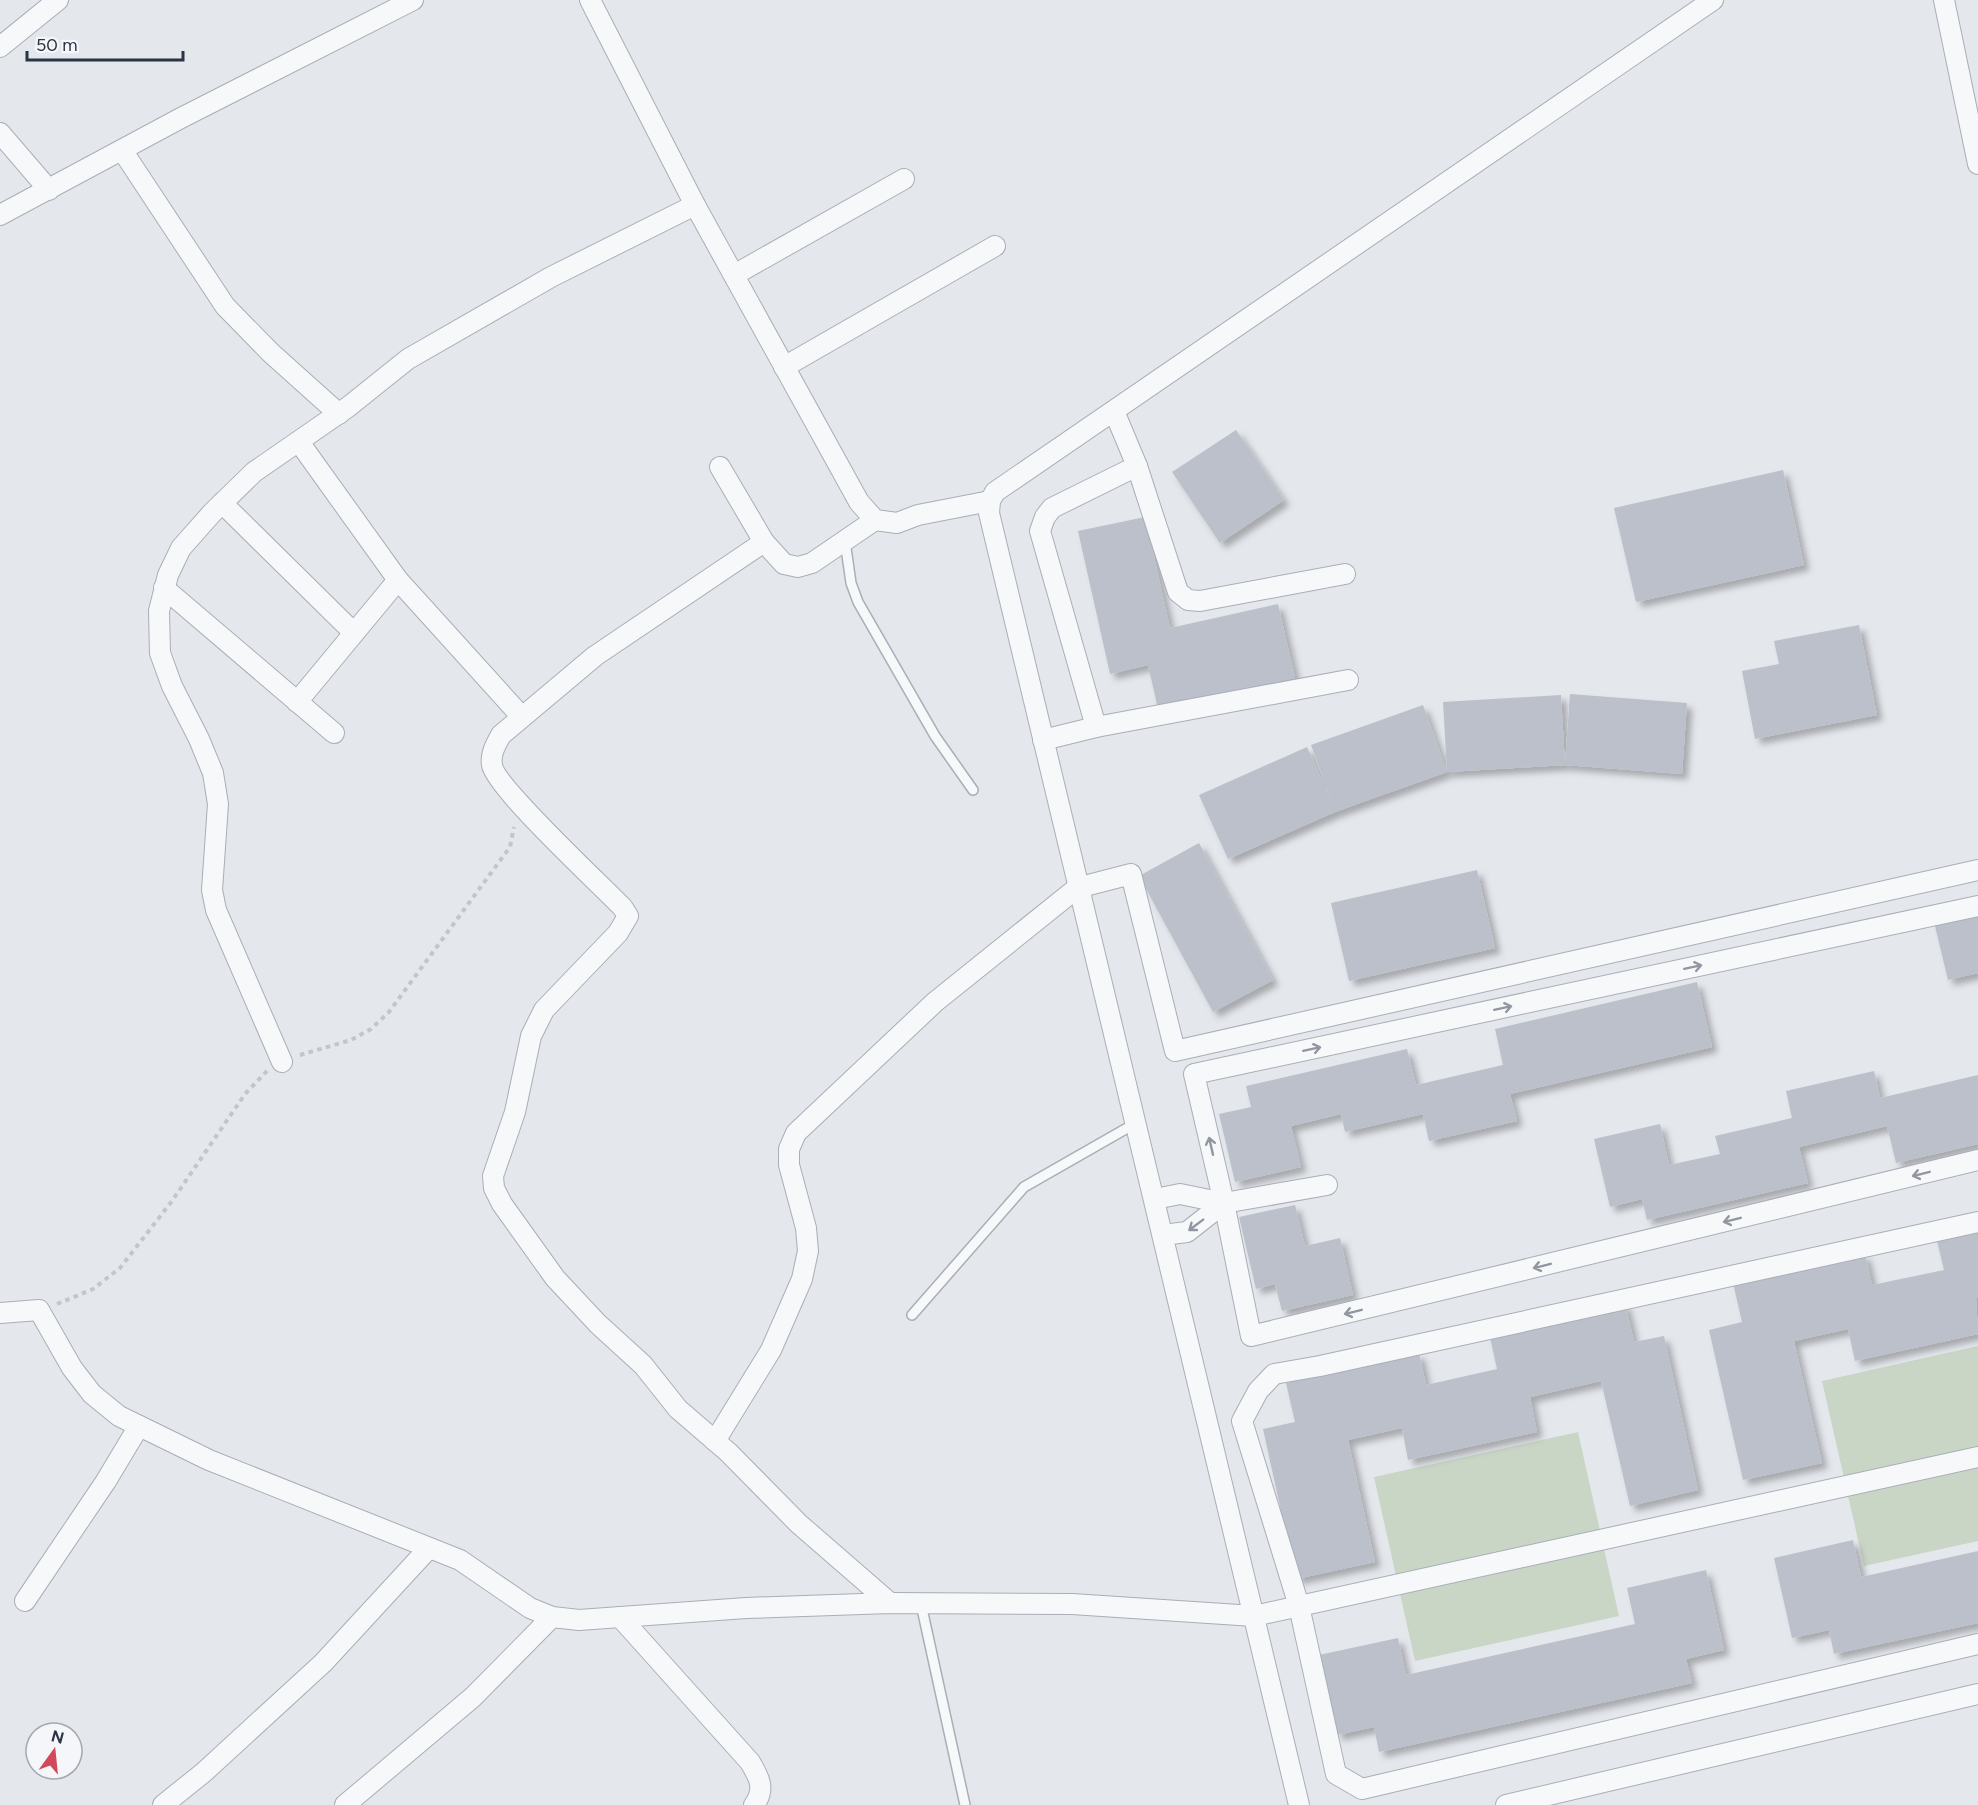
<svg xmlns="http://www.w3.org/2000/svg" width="1978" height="1805" viewBox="0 0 1978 1805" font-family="Figtree,sans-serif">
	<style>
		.green { fill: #c9d6c5 }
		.building { fill: #bbc0ca; filter: url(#shadow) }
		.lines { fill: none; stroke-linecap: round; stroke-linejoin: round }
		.lane-casing { stroke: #a9aeb7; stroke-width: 12 }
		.street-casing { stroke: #a9aeb7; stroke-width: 22 }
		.path { stroke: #c2c5cb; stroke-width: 4; stroke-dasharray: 4.5 4.5; stroke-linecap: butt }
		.lane { stroke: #f7f8fa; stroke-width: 9 }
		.street { stroke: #f7f8fa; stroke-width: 20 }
		.oneway { stroke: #9196a0 }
	</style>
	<defs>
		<filter id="shadow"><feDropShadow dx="5.5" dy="5.5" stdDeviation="3" flood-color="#0004"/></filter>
	</defs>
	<rect width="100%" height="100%" fill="#e4e7ec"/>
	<g class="green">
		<path d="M1978 1346V1541L1864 1566 1822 1381Z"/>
		<path d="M1578 1432 1619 1616 1415 1661 1374 1477Z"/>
	</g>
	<g class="building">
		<path d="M1236 430 1284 500 1220 543 1172 472Z"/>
		<path d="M1783 470 1804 565 1636 602 1614 508Z"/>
		<path d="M1145 517 1170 628 1278 604 1295 678 1158 709 1148 665 1110 674 1078 531Z"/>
		<path d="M1859 625 1877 715 1755 739 1742 671 1779 664 1774 641Z"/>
		<path d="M1570 694 1687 703 1682 774 1565 765 1447 772 1443 702 1561 695 1565 765Z"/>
		<path d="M1423 705 1447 772 1335 812 1228 859 1199 795 1307 747 1333 806 1311 745Z"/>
		<path d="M1199 843 1273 980 1213 1012 1139 876Z"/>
		<path d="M1477 870 1495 948 1349 981 1331 903Z"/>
		<path d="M1978 912V973L1948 980 1934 922Z"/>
		<path d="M1697 982 1712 1047 1510 1094 1517 1121 1429 1141 1423 1114 1345 1132 1341 1114 1291 1126 1301 1167 1235 1182 1219 1114 1251 1107 1246 1086 1407 1049 1416 1085 1503 1065 1495 1029Z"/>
		<path d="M1874 1071 1880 1098 1978 1075V1144L1896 1163 1887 1126 1799 1147 1808 1183 1647 1220 1642 1199 1610 1207 1594 1139 1660 1124 1669 1165 1720 1154 1715 1136 1792 1118 1786 1091Z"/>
		<path d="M1295 1205 1305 1246 1340 1238 1353 1295 1282 1311 1275 1284 1256 1289 1239 1217Z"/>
		<path d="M1978 1224V1297L1976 1298 1978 1334 1855 1361 1848 1329 1794 1341 1822 1463 1743 1480 1709 1330 1742 1322 1733 1283 1865 1254 1872 1285 1944 1270 1935 1233Z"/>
		<path d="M1625 1303 1634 1342 1664 1336 1698 1490 1630 1506 1601 1381 1530 1397 1537 1432 1408 1460 1402 1428 1348 1440 1375 1562 1296 1579 1263 1429 1295 1422 1286 1383 1419 1353 1426 1385 1497 1369 1489 1333Z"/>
		<path d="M1853 1540 1861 1577 1978 1551V1623L1834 1654 1829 1630 1792 1638 1774 1558Z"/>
		<path d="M1706 1570 1724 1650 1686 1659 1692 1683 1379 1752 1374 1727 1337 1735 1319 1655 1398 1638 1406 1675 1442 1667 1635 1624 1627 1588Z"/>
	</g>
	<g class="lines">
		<g class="lane-casing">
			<g id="lane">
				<path d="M845 541 851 583 858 602 935 736 973 790"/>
				<path d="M912 1315 1024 1187 1136 1123"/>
				<path d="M921 1604 965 1805"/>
			</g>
		</g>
		<g class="street-casing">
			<g id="street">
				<path d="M590 0 695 205 859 502 875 520 897 523 918 515 990 501"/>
				<path d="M1944 0 1978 164"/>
				<path d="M0 47 58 0"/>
				<path d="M0 133 49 190"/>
				<path d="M122 150 225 306 271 353 339 414"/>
				<path d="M0 215 181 118 413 0"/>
				<path d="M734 275 904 179"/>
				<path d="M784 367 995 246"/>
				<path d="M299 442 398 580 522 717"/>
				<path d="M1137 466 1178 592 1188 600 1200 601 1345 574"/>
				<path d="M720 467 764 542 784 564 798 567 812 563 875 520"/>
				<path d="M222 503 354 633"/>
				<path d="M764 542 595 656 501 735C496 744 490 754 492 765 495 787 602 886 623 908L628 916 618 933 544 1010 531 1036 515 1112 493 1176 494 1188 502 1204 555 1278 598 1324 643 1365 678 1409 728 1452 799 1524 890 1603"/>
				<path d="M164 588 334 733"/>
				<path d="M297 702 398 580"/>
				<path d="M1096 727 1040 531 1045 517 1052 508 1137 466 1114 411"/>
				<path d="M1043 740 1096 727 1348 680"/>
				<path d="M1978 906 1194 1074 1224 1203 1251 1336 1978 1160"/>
				<path d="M282 1062 216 910 212 890 218 804 213 773 199 739 172 686 160 653 159 611 168 575 181 548 212 513 254 472 348 407 408 359 551 277 695 205"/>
				<path d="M1155 1199 1180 1194 1224 1203 1327 1185"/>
				<path d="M1978 1222 1320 1366 1274 1374 1258 1391 1242 1421 1299 1606 1336 1774 1362 1789 1978 1644"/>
				<path d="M1163 1235 1187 1232 1224 1203"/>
				<path d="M0 1313 39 1310 72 1368 92 1394 119 1416 209 1460 460 1560 530 1608 552 1617 579 1620 746 1608 890 1603 1072 1604 1254 1616 1978 1457"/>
				<path d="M715 1441 771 1350 802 1279 808 1251 806 1228 789 1165V1149L796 1133 935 1002 1077 888 1131 874 1175 1051 1978 870"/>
				<path d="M25 1601 106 1481 139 1426"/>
				<path d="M620 1617 750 1762C759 1777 766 1789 754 1805"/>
				<path d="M163 1805 203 1773 323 1663 429 1548"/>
				<path d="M345 1805 473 1697 552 1617"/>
				<path d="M1299 1805C1196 1374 1092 944 989 513L990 501 995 492 1713 0"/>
				<path d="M1506 1805 1978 1694"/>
			</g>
		</g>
		<g class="path">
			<path d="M300 1055 351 1040 371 1029 389 1012 510 847 514 827"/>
			<path d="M57 1304 93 1289 120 1268 172 1201 245 1094 267 1071"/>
		</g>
		<use href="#lane" class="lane"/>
		<use href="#street" class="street"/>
	</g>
	<defs><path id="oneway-shaft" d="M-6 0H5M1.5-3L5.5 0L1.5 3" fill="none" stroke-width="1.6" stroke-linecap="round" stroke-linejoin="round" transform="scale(1.5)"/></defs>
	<g class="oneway">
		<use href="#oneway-shaft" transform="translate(1693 967) rotate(-12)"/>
		<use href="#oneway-shaft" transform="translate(1503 1008) rotate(-12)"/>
		<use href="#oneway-shaft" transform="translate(1312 1049) rotate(-12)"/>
		<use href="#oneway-shaft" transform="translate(1211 1146) rotate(-103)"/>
		<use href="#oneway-shaft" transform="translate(1921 1174) rotate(166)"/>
		<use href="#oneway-shaft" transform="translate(1732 1220) rotate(166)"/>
		<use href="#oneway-shaft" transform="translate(1196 1225) rotate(143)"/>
		<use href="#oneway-shaft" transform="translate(1542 1266) rotate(166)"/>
		<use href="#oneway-shaft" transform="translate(1353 1312) rotate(166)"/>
	</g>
	<g transform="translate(54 1751) rotate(15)"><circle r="28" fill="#f4f6f9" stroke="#a4a8b1" stroke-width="1.5"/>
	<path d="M0-4.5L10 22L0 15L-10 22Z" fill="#d1495b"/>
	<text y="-9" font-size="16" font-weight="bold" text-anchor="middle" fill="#2b3445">N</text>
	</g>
	<path d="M27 51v9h156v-9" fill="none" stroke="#2b3445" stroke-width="3"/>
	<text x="36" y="51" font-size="18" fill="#2b3445" stroke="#f4f6f9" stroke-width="4.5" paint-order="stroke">50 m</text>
</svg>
